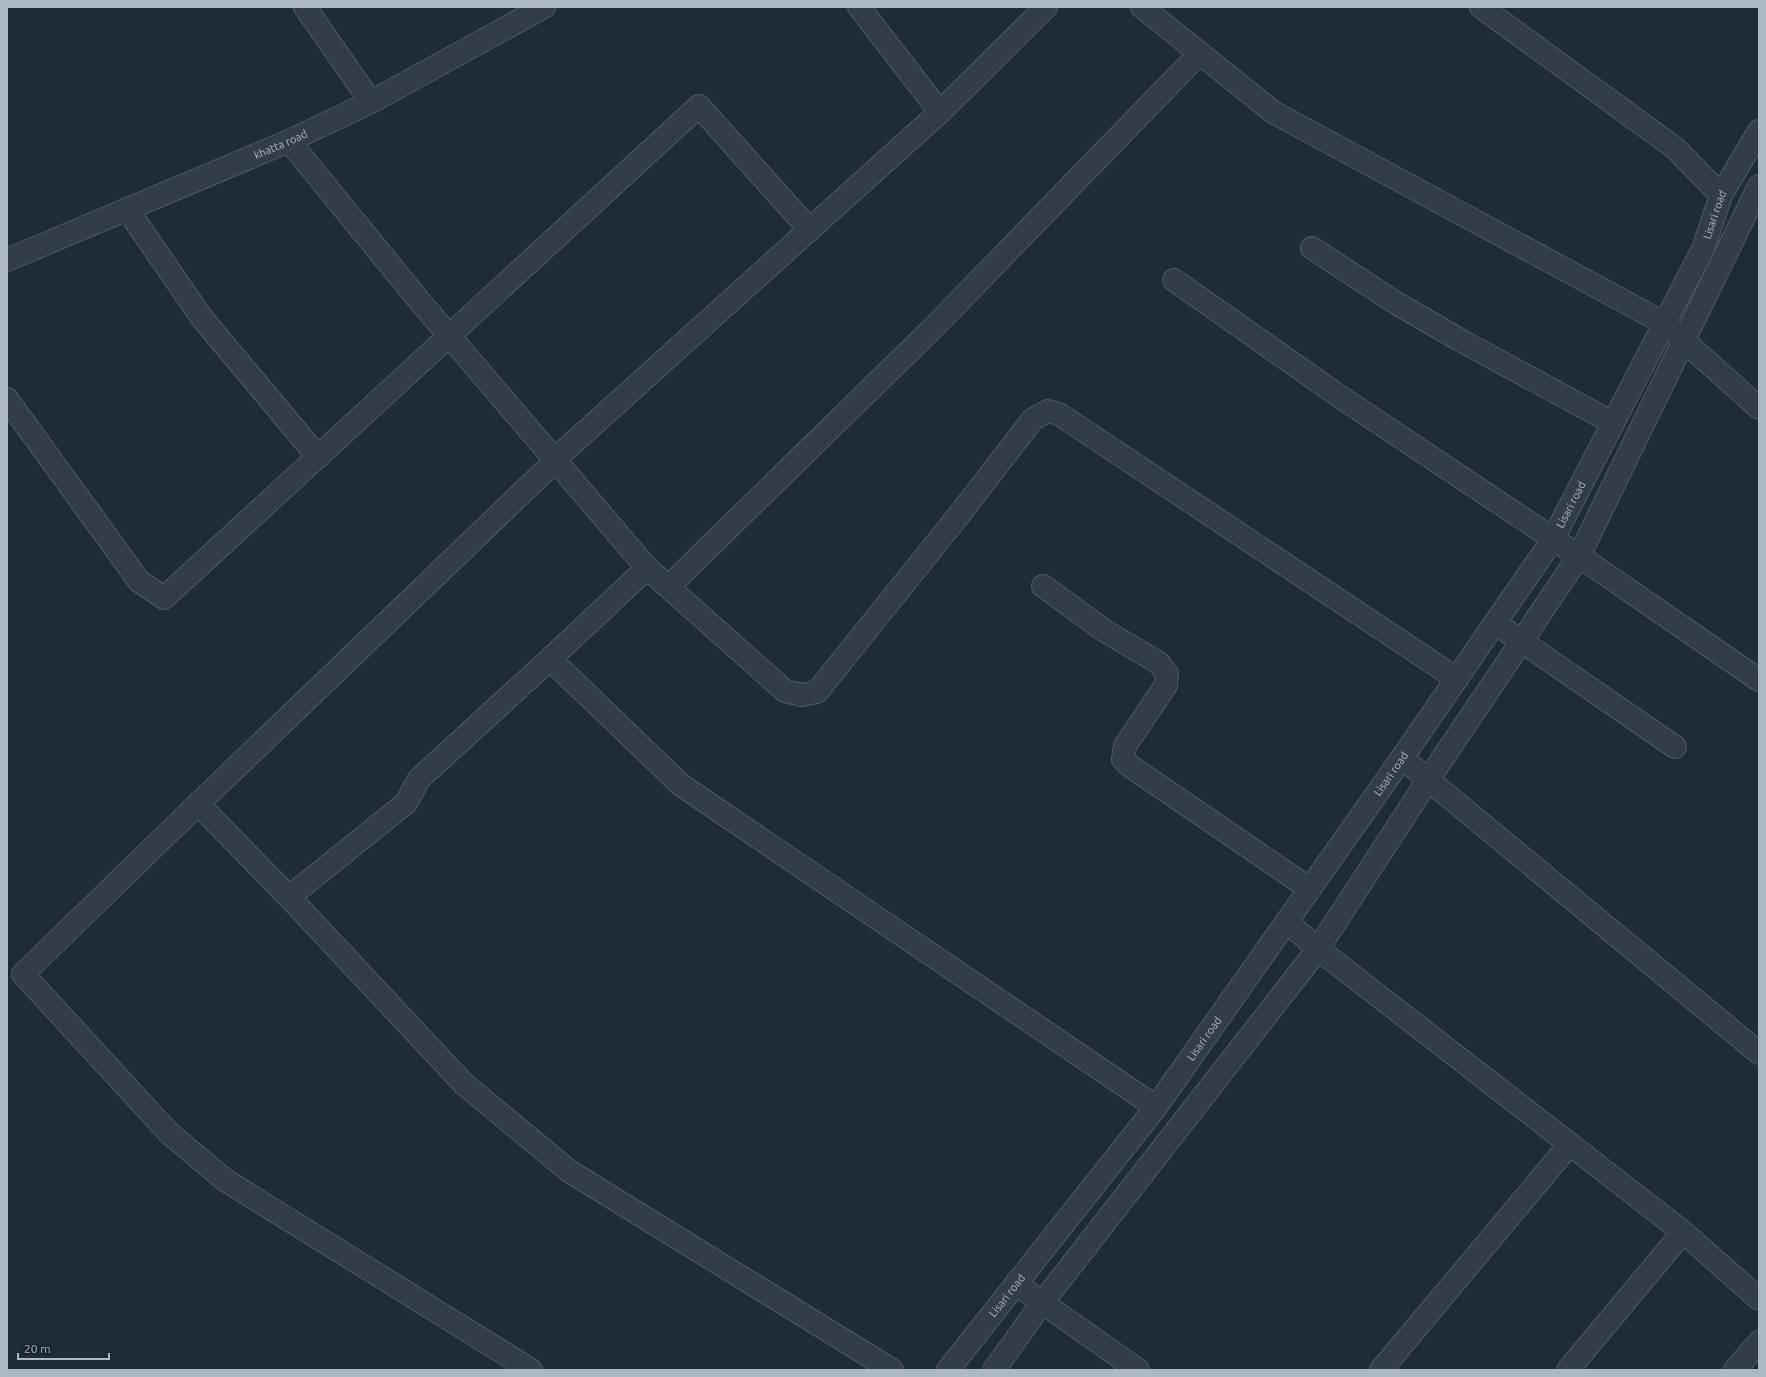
<svg xmlns="http://www.w3.org/2000/svg" width="1766" height="1377" viewBox="0 0 1766 1377" font-family="Ubuntu,sans-serif">
	<style>
		.lines { fill: none; stroke-linecap: round; stroke-linejoin: round }
		.minor-casing { stroke: #4f5b67; stroke-width: 24 }
		.tertiary-casing { stroke: #4f5b67; stroke-width: 24 }
		.minor { stroke: #323d49; stroke-width: 22 }
		.tertiary { stroke: #323d49; stroke-width: 22 }
		.labels { text-anchor: middle; dominant-baseline: central; stroke-width: 3; stroke-linejoin: round; paint-order: stroke }
		.street-label { font-size: 11px; fill: #acb8c6; stroke: #18222e }
	</style>
	<rect width="100%" height="100%" fill="#1e2b39"/>
	<g class="lines">
		<g class="minor-casing">
			<g id="minor">
				<path d="M305 7 371 102"/>
				<path d="M859 7 940 112"/>
				<path d="M1481 7 1675 148 1721 195"/>
				<path d="M289 141 417 298 647 568 550 659 681 785 1156 1107"/>
				<path d="M127 209 202 318 318 457"/>
				<path d="M1312 248 1396 303 1460 340 1613 423"/>
				<path d="M1174 280 1339 396 1579 556 1759 680"/>
				<path d="M7 399 139 581 164 598 699 106 809 229"/>
				<path d="M647 568 785 691 802 695 817 692 959 515 1033 419 1048 411 1059 414 1457 679"/>
				<path d="M1043 586 1105 631 1159 663 1167 674 1166 685 1125 746 1123 759 1130 766 1310 889"/>
				<path d="M668 587 935 326 1200 53"/>
				<path d="M1495 623 1675 747"/>
				<path d="M1402 758 1759 1053"/>
				<path d="M198 804 289 897 464 1084 569 1171 892 1370"/>
				<path d="M289 897 406 803 419 779 550 659"/>
				<path d="M1287 922 1318 949 1683 1232 1759 1299"/>
				<path d="M1016 1284 1138 1370"/>
				<path d="M531 1370 225 1180 169 1133 23 974 198 804 553 463 554 460 940 112 1046 7"/>
				<path d="M1381 1370 1570 1144"/>
				<path d="M1568 1370 1683 1232"/>
				<path d="M1735 1370 1759 1342"/>
			</g>
		</g>
		<g class="tertiary-casing">
			<g id="tertiary">
				<path d="M1142 7 1273 112 1664 323 1759 408"/>
				<path id="s1" d="M7 260 289 141 371 102 544 7"/>
				<path id="s2" d="M948 1370 1156 1107 1402 758 1553 539 1703 249 1721 195 1759 131"/>
				<path d="M994 1370 1042 1303 1318 949 1428 780 1579 556 1759 186"/>
			</g>
		</g>
		<use href="#minor" class="minor"/>
		<use href="#tertiary" class="tertiary"/>
	</g>
	<g class="labels">
		<g class="street-label">
			<text stroke="none"><textPath href="#s1" startOffset="297">khatta road</textPath></text>
			<text stroke="none"><textPath href="#s2" startOffset="1391">Lisari road</textPath></text>
			<text stroke="none"><textPath href="#s2" startOffset="1067">Lisari road</textPath></text>
			<text stroke="none"><textPath href="#s2" startOffset="743">Lisari road</textPath></text>
			<text stroke="none"><textPath href="#s2" startOffset="419">Lisari road</textPath></text>
			<text stroke="none"><textPath href="#s2" startOffset="95">Lisari road</textPath></text>
		</g>
	</g>
	<rect width="1766" height="1377" fill="none" stroke="#acb8c6" stroke-width="16"/>
	<path d="M18 1353v6h91v-6" fill="none" stroke="#acb8c6" stroke-width="2"/>
	<text x="24" y="1353" font-size="12" fill="#acb8c6" stroke="#18222e" stroke-width="3" paint-order="stroke">20 m</text>
</svg>
